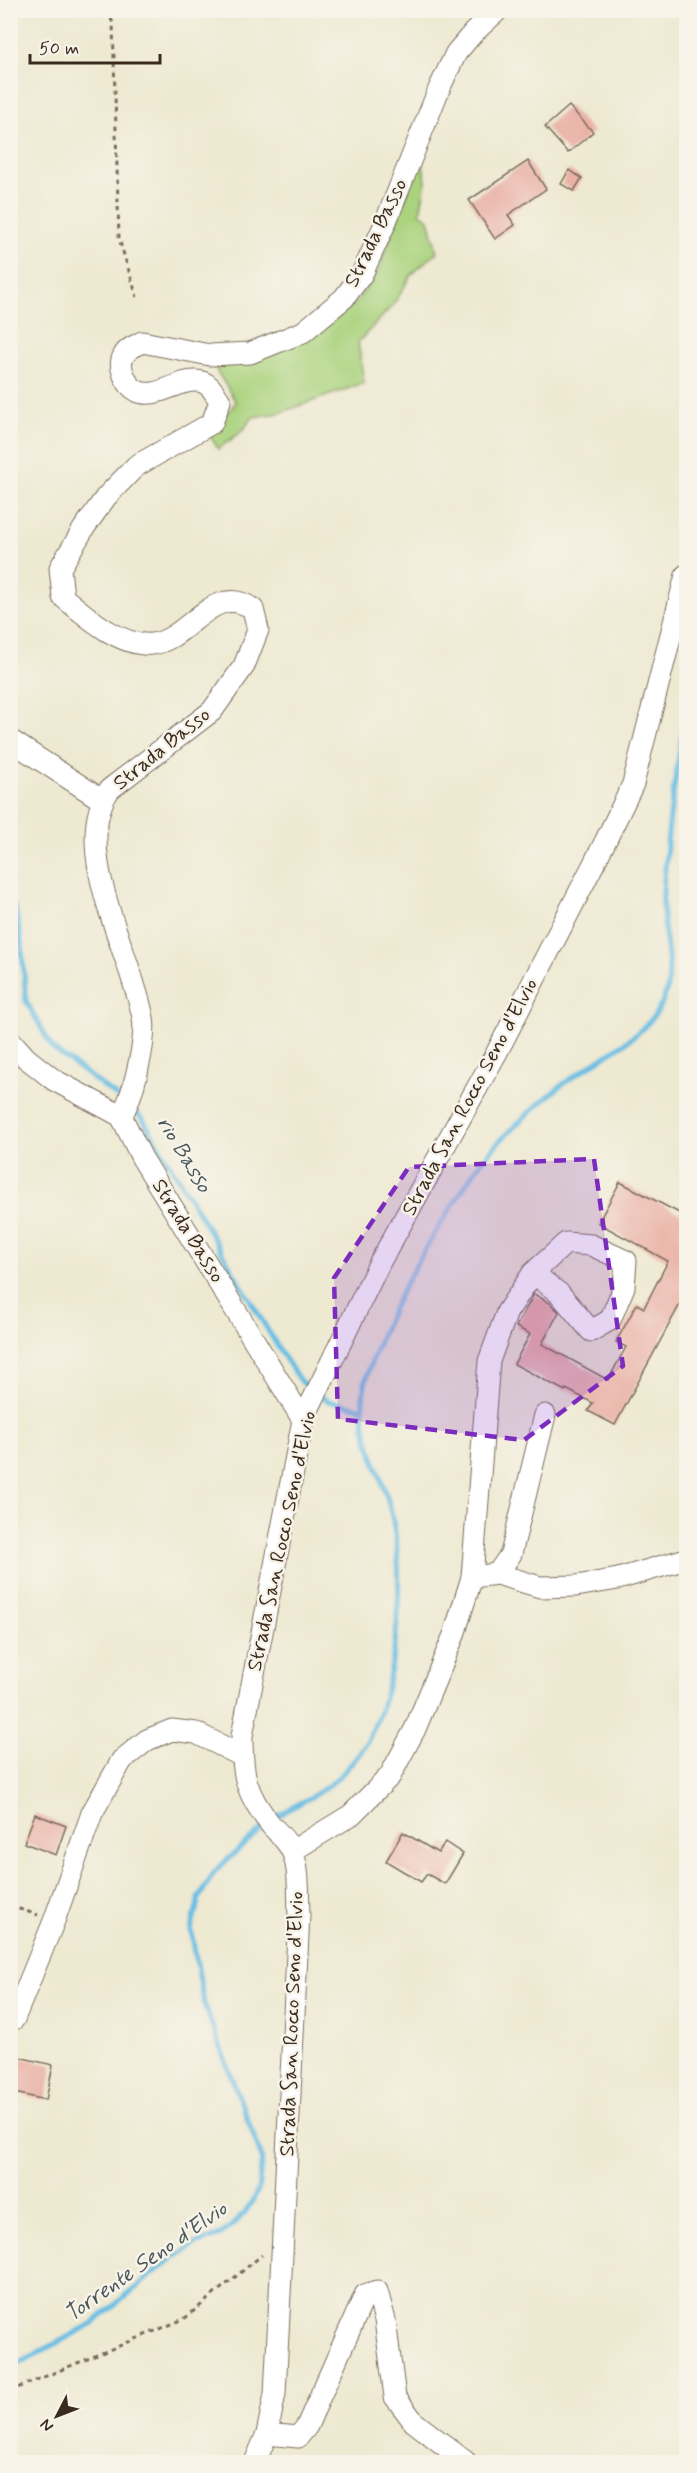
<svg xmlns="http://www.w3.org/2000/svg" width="697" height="2473" viewBox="0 0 697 2473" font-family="Mynerve,sans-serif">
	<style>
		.green { fill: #aad37e; stroke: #727e4e; stroke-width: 1.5 }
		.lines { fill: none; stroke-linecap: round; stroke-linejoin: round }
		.stream { stroke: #66bde3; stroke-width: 5 }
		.building { fill: #eab2a7 }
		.minor-casing { stroke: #7a6d5d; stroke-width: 23 }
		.path { stroke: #7a6d5d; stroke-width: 3; stroke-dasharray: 4.5 4.5; stroke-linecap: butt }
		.minor { stroke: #fff; stroke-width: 21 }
		.marked { fill: #7b2cbf; fill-opacity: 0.2; stroke: #7b2cbf; stroke-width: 4.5; stroke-dasharray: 12 8; stroke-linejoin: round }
		.labels { text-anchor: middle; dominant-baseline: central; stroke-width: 5; stroke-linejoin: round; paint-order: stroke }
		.street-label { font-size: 21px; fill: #3b2a1e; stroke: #f7f3e8 }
		.water-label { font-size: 22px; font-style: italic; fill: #485659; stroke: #f7f3e8 }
	</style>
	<rect width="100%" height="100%" fill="#f7f3e8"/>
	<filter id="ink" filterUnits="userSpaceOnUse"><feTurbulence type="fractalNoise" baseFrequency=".0167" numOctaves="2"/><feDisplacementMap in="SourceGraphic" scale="12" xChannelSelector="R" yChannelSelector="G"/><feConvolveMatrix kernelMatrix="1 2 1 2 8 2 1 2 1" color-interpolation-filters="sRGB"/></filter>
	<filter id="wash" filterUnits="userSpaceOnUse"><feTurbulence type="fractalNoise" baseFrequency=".008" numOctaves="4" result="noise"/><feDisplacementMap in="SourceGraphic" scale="24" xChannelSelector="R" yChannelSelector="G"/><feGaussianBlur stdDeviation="1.35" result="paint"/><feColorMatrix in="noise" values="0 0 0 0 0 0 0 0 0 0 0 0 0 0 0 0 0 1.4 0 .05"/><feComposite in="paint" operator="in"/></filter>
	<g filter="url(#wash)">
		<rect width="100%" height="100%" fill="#eee9d1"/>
		<path class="green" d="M421 155 426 181 420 213 429 219 437 252 411 275 394 304 358 342 364 383 279 413 253 417 241 432 218 449 210 436 236 402 212 363 311 337 355 304 378 271Z"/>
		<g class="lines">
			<g class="stream">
				<path d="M10 905 15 908 22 948 26 1001 53 1049 123 1101"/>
				<path d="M130 1107 143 1119 279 1349 300 1381 313 1390"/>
				<path d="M320 1395 328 1401 361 1408"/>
				<path d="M273 1820C292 1805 315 1798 333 1782 346 1771 362 1753 369 1738 399 1677 407 1569 389 1504 378 1463 354 1424 366 1380 383 1318 416 1262 451 1208 461 1193 471 1175 483 1160 504 1135 531 1110 557 1089 588 1062 642 1042 661 1005 677 973 664 944 663 911 662 894 664 876 666 859 669 810 678 761 686 713"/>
				<path d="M10 2368 92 2324 167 2262 195 2244 221 2235 245 2213 258 2191 262 2158 204 2004 191 1930 199 1898 215 1871 266 1825"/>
			</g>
		</g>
		<g id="blocks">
			<g class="building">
				<path d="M569 106 593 132 568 153 545 127Z"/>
				<path d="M528 161 546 189 508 215 515 225 495 239 469 200Z"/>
				<path d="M569 170 582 178 574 191 561 184Z"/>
				<path d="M620 1182 687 1217V1291L615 1425 588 1411 593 1403 566 1389 565 1391 514 1364 530 1334 516 1327 534 1294 550 1303 559 1312 542 1344 608 1380 626 1347 616 1342 637 1304 644 1308 668 1261 598 1223Z"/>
				<path d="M35 1814 66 1826 56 1855 24 1843Z"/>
				<path d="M403 1832 438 1853 445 1842 463 1854 445 1884 427 1874 421 1882 386 1861Z"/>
				<path d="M10 2055 53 2065 46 2100 10 2092Z"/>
			</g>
		</g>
	</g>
	<g filter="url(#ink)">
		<use href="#blocks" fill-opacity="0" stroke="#7a6d5d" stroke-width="1.5"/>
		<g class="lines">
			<g class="minor-casing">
				<g id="minor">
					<path d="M10 740 102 800"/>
					<path d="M10 1040 26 1058 54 1080 121 1116"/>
					<path d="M303 1420 142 1158 121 1116C133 1098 147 1039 143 1018 132 955 68 846 110 789L212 711 244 666 258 630 253 609C213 581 189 640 152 644 120 647 86 616 63 597L60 568 84 528 106 497 136 466 212 423 220 401C214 392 209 381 196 381 177 380 156 400 137 391 126 385 117 366 124 355 127 349 136 345 142 342L210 355 250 353 303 332 344 298 362 274 384 226 439 89 456 53 473 33 498 10"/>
					<path d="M497 1574 511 1554 545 1415"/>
					<path d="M472 1577 497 1574 540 1587 576 1586 618 1579 686 1559"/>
					<path d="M292 1851 351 1815 390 1776 415 1729 454 1635 472 1577 489 1361 507 1312 533 1273 566 1243 591 1245 626 1261 624 1287 610 1320 591 1331 560 1294 533 1273"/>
					<path d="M14 2019 54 1921 92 1813 122 1760 147 1740 172 1730 196 1733 242 1756"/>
					<path d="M267 2434 298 2437 307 2426 365 2295 377 2291 385 2320 395 2397 414 2422 466 2462"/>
					<path d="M255 2462 267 2434 275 2394 299 1915C298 1896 300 1869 292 1851 288 1842 278 1833 271 1825 246 1794 242 1776 242 1736L303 1420 380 1262 496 1054 605 842 633 784 686 575"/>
				</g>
			</g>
			<g class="path">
				<path d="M107 10 113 23 119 239 137 297"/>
				<path d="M10 1906 38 1915"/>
				<path d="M10 2391 184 2319 262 2255"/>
			</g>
			<use href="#minor" class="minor"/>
		</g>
	</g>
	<path class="marked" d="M594 1159 623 1366 524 1440 338 1419 334 1278 409 1167Z"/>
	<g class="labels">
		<g class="street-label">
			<text transform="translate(376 233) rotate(-64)">Strada Basso</text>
			<text transform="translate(162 749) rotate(-39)">Strada Basso</text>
			<text transform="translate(470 1097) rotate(-62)">Strada San Rocco Seno d'Elvio</text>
			<text transform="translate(188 1231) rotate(58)">Strada Basso</text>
			<text transform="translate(282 1541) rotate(-78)">Strada San Rocco Seno d'Elvio</text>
			<text transform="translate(292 2024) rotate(-88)">Strada San Rocco Seno d'Elvio</text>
		</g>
		<g class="water-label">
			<text transform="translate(184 1155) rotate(59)">rio Basso</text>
			<text transform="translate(146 2262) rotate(-35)">Torrente Seno d'Elvio</text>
		</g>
	</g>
	<rect width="697" height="2473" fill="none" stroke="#f7f3e8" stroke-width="36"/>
	<g transform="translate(57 2416) rotate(228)" stroke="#f7f3e8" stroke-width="4.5" paint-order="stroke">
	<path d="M0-4.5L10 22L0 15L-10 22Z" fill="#3b2a1e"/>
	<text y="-9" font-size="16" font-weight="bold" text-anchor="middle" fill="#3b2a1e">N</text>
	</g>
	<path d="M30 54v9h130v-9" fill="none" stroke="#3b2a1e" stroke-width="3"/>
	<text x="39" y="54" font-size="18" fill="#3b2a1e" stroke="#f7f3e8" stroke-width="4.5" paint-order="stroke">50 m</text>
</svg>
